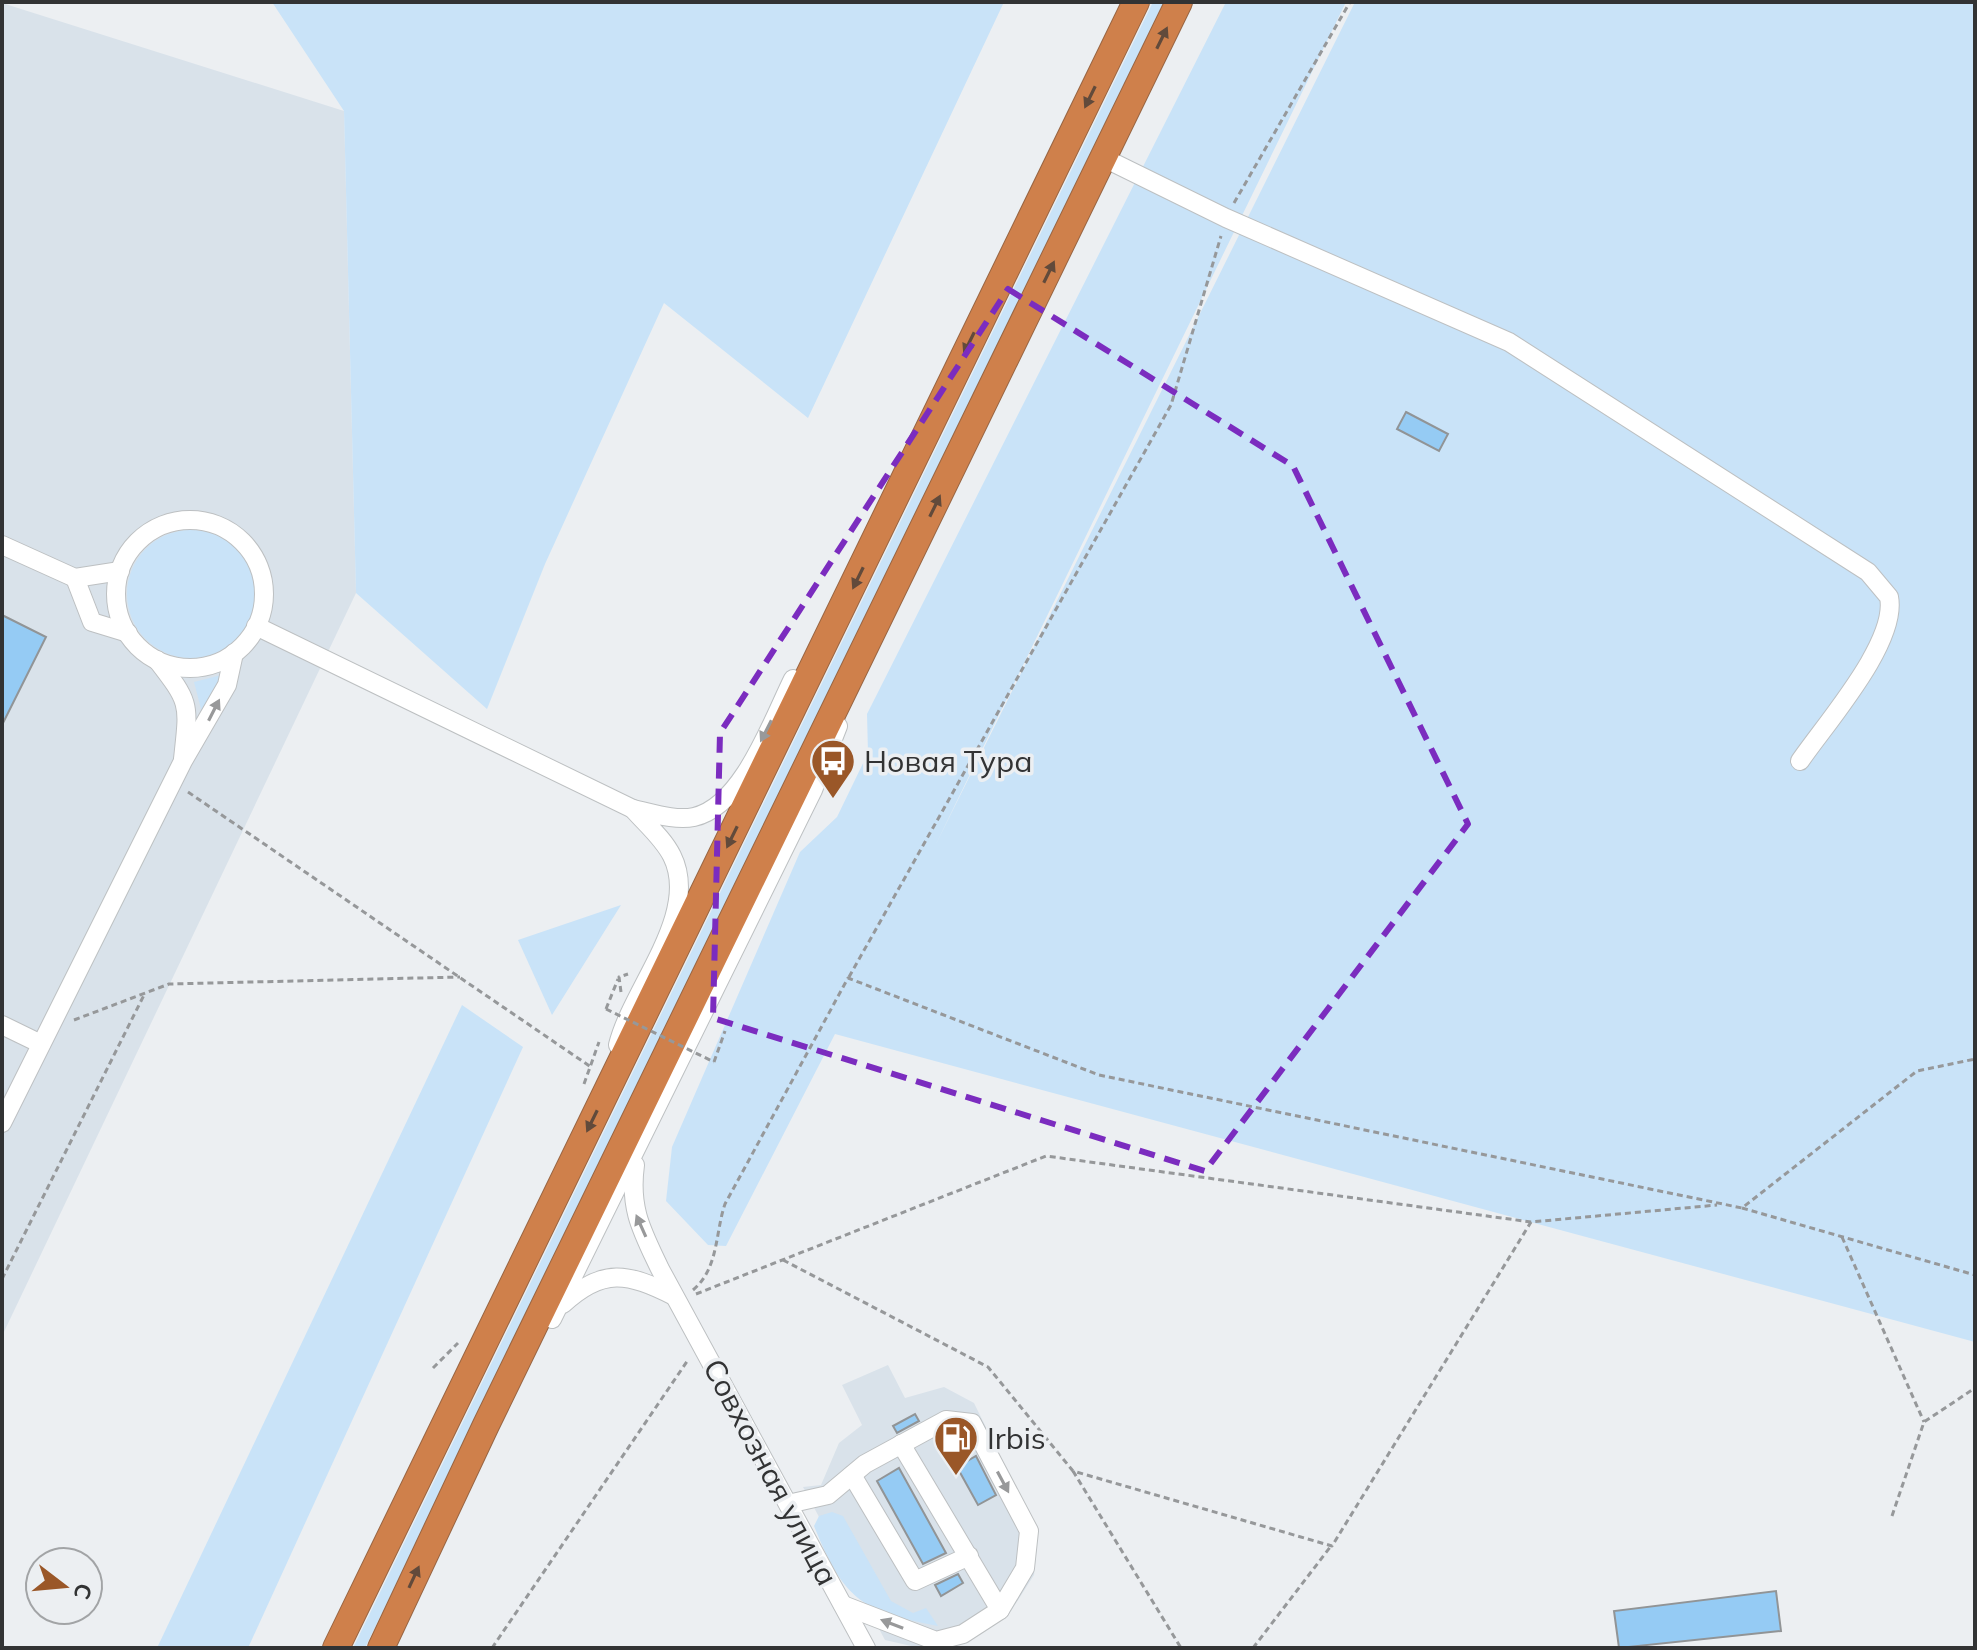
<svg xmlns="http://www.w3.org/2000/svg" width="1977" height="1650" viewBox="0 0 1977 1650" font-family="Mulish,sans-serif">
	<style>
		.built { fill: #d9e2ea }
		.green { fill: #c9e3f8 }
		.building { fill: #95cbf4; stroke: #919496; stroke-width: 2 }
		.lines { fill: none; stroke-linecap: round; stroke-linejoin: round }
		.minor-casing { stroke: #bdc0c2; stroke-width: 20 }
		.highway-casing { stroke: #986543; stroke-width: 28 }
		.path { stroke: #96989a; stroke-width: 3; stroke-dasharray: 6 4; stroke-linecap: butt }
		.minor { stroke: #fff; stroke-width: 18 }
		.highway { stroke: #cf804b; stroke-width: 26 }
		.path-bridge { stroke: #96989a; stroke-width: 3; stroke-dasharray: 6 4; stroke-linecap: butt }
		.oneway { fill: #614a3b }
		.oneway2 { fill: #98999a }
		.marked { fill: none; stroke: #7b2cbf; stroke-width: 6; stroke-dasharray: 16 10; stroke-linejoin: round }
		.labels { text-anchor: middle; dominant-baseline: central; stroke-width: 7; stroke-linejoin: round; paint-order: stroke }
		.poi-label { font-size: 30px; fill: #323334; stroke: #eceff2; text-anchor: start }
		.street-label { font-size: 30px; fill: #323334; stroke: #eceff2 }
	</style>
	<rect width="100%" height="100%" fill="#eceff2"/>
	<g class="built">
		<path d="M2 3 344 111 356 593 2 1336Z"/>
		<path d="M888 1365 905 1398 944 1387 974 1403 1038 1533 1034 1575 1011 1611 957 1645 920 1648 885 1640 803 1487 821 1485 839 1443 862 1425 842 1385Z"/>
	</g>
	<g class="green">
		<path d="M272 2H1004L808 418 664 303 545 564 487 709 356 593 344 111Z"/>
		<path d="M1153 2H1164L365 1648H353Z"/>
		<path d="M1226 2H1346L935 846 1355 2H1975V1342L835 1034 726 1246 708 1245 666 1201 672 1147 800 852 837 817 868 753 867 714Z"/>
		<circle cx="191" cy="594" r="64"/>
		<path d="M225 674 199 727 201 709 194 682Z"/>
		<path d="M621 905 552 1015 518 940Z"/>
		<path d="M462 1005 523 1047 248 1648H157Z"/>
		<path d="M832 1512 843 1516 891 1601 913 1613 926 1608 938 1626C861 1611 844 1600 814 1526L819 1516Z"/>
	</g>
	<g class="building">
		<path d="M1406 412 1448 434 1439 451 1397 429Z"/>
		<path d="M2 615 46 637 2 725Z"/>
		<path d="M915 1414 919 1421 897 1433 893 1426Z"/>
		<path d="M976 1456 996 1495 978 1505 957 1467Z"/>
		<path d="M899 1468 946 1553 923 1564 877 1481Z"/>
		<path d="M958 1574 963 1583 941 1596 935 1585Z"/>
		<path d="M1776 1591 1781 1631 1619 1648 1614 1611Z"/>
	</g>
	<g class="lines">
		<g class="minor-casing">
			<g id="minor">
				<path d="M1104 158 1226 218 1509 342 1868 572 1889 597C1898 642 1826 723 1800 761"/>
				<circle cx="190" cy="594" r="74"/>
				<path d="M2 545 75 578 120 571"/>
				<path d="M75 578 92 622 128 633"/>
				<path d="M256 626 633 809"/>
				<path d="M157 660C191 704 189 703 183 759"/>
				<path d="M2 1025 41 1044"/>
				<path d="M618 1045C632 988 701 914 672 856 663 838 646 824 633 809 652 813 675 821 694 817 743 806 773 719 793 679"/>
				<path d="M2 1123 183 761 227 685 234 653"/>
				<path d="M635 1165C629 1209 642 1231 660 1269L866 1648"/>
				<path d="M563 1304C603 1267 628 1273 674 1296"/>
				<path d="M552 1319 813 790 838 726"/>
				<path d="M901 1444 1000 1610"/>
				<path d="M852 1475 915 1581 969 1556"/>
				<path d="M788 1504 828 1495 865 1464 946 1420 972 1423 1029 1531 1025 1568 1000 1610 963 1634 936 1641 843 1605"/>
			</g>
		</g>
		<g class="highway-casing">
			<g id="highway">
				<path d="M336 1648 1136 2"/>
				<path d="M381 1648 486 1425 1179 2"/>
			</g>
		</g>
		<g class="path">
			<path d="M1234 203 1350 2"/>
			<path d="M188 792 591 1067"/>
			<path d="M849 977 1171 405 1221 236"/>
			<path d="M621 992 619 977 628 974"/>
			<path d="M606 1009 618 979"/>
			<path d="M74 1020 169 984 460 977"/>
			<path d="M714 1062 725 1031"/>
			<path d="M584 1084 599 1042"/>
			<path d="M1742 1208 1975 1275"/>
			<path d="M1842 1237 1924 1422"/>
			<path d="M783 1260 988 1367 1073 1471 1332 1546 1531 1222"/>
			<path d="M2 1279 145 993"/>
			<path d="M693 1290C719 1268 715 1233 725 1204L848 978 1099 1075 1742 1208 1917 1071 1975 1059"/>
			<path d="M696 1294 1046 1156 1531 1222 1717 1205"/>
			<path d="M433 1368 458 1343"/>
			<path d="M1073 1471 1181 1648"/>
			<path d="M1892 1516 1924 1422 1975 1388"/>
			<path d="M492 1648 688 1360"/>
			<path d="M1253 1648 1331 1546"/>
		</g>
		<use href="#minor" class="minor"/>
		<use href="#highway" class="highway"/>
		<path class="path-bridge" d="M606 1009 714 1062"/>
	</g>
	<defs><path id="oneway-solid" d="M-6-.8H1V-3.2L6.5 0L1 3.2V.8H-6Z" transform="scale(2)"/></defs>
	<g class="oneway">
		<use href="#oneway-solid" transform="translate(1162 38) rotate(-64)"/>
		<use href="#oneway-solid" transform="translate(1090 97) rotate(116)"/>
		<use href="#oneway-solid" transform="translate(1049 272) rotate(-64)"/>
		<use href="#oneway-solid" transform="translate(969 343) rotate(116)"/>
		<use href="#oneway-solid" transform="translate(935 506) rotate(-64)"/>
		<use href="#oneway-solid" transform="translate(858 578) rotate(116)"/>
		<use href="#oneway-solid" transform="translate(732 837) rotate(116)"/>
		<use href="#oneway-solid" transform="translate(592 1121) rotate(116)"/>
		<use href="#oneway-solid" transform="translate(414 1577) rotate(-65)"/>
	</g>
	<g class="oneway2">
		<use href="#oneway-solid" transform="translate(214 710) rotate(-63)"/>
		<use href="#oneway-solid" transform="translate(766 731) rotate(117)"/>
		<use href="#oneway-solid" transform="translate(641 1226) rotate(-114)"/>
		<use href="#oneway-solid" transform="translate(1003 1482) rotate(62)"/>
		<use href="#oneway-solid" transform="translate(892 1624) rotate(-159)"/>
	</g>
	<path class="marked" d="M1008 289 1293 466 1468 824 1205 1171 713 1018 720 733Z"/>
	<defs>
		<g id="bus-pin" transform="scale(2.3)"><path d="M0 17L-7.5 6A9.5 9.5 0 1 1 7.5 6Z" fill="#9a5728" stroke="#eceff2"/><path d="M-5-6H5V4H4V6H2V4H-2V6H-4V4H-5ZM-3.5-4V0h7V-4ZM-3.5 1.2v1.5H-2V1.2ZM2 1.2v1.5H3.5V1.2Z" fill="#fff"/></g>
		<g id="fuel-pin" transform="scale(2.3)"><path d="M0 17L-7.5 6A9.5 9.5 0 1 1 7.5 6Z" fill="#9a5728" stroke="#eceff2"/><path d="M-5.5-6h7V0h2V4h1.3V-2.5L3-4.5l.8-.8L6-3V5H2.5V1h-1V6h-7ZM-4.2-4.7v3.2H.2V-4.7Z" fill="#fff"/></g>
	</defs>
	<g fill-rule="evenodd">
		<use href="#bus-pin" x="833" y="761"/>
		<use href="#fuel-pin" x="956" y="1438"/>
	</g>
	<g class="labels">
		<g class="poi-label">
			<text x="864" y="761">Новая Тура</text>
			<text x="987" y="1438">Irbis</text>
		</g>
		<g class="street-label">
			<text transform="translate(771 1472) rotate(62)">Совхозная улица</text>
		</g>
	</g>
	<rect width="1977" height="1650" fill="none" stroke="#323334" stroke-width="8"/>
	<g transform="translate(64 1586) rotate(106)"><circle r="38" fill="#eceff2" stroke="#a2a4a6" stroke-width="2"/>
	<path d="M0-6L14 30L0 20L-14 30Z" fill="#9a5728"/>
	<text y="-12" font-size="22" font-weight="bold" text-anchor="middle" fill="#323334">С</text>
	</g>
</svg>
